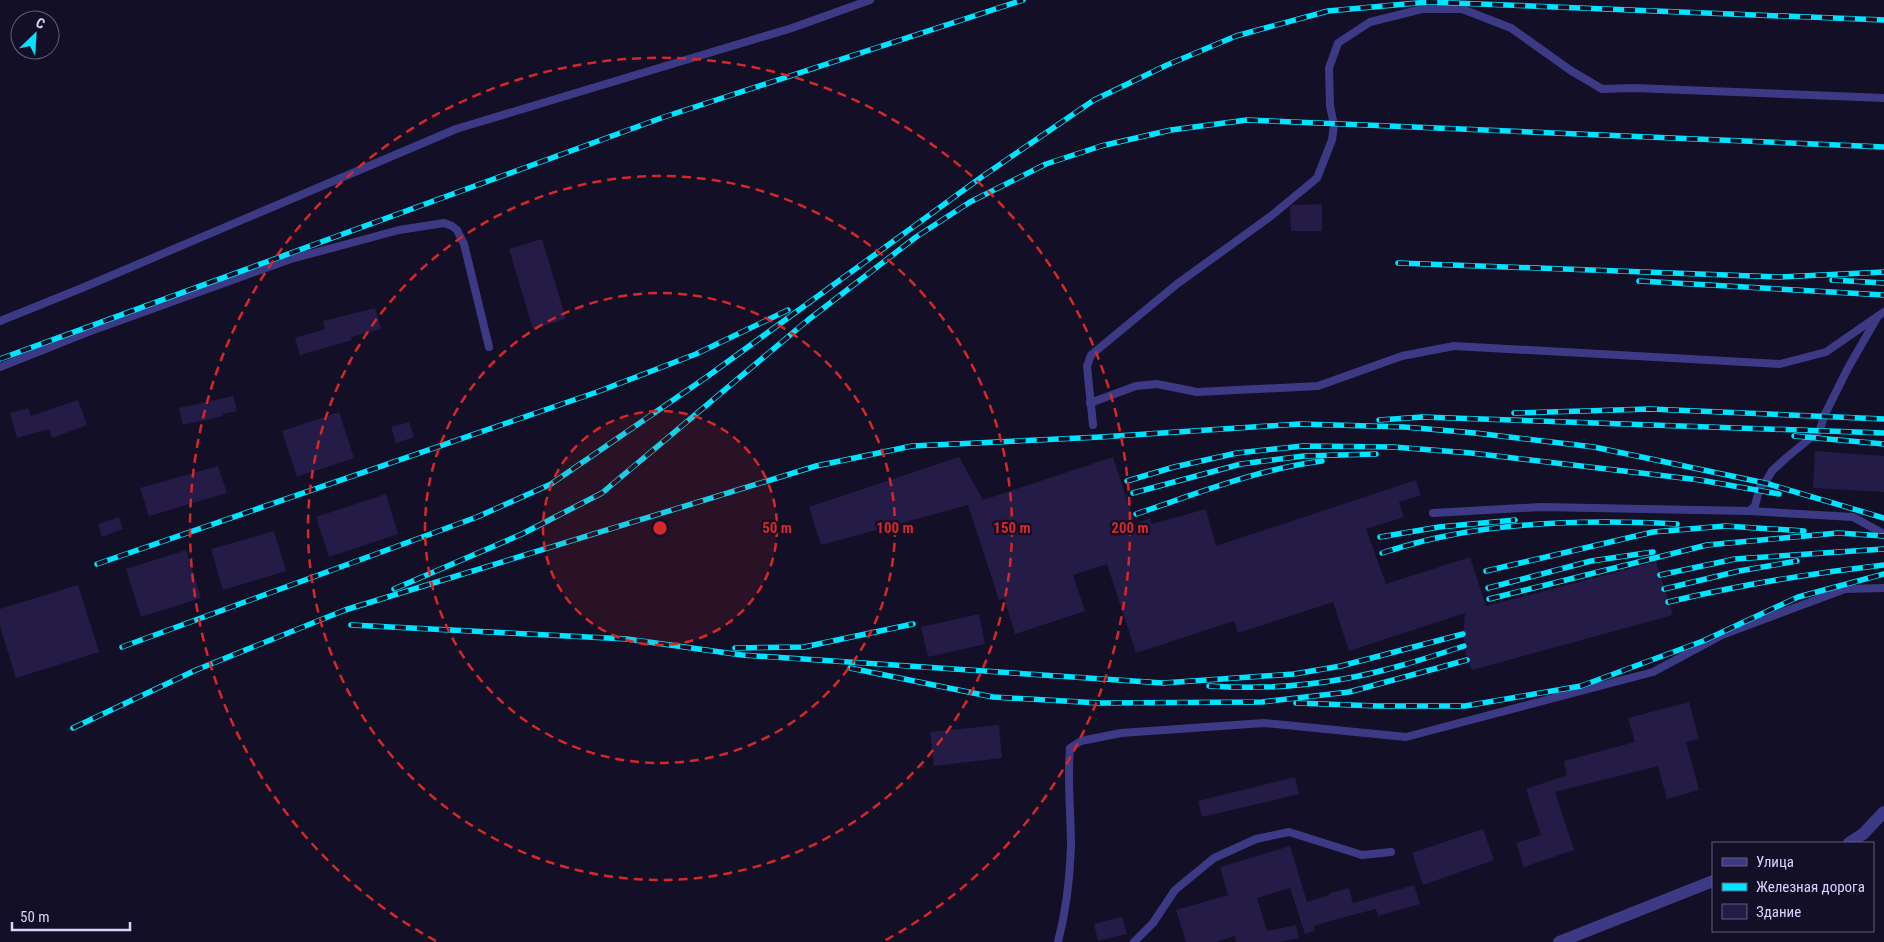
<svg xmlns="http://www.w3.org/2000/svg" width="1884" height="942" viewBox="0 0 1884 942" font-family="'Roboto Condensed',sans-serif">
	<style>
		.building { fill: #241b47 }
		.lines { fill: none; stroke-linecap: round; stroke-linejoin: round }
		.service { stroke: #3d3a85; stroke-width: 8 }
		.minor { stroke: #3d3a85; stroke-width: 12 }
		.rail-casing { stroke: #00e5ff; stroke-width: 5.5 }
		.rail { stroke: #130f26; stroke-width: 4; stroke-dasharray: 11; stroke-linecap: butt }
		.ring { fill: none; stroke: #d62828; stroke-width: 2.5; stroke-dasharray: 9 6 }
		.centre { fill: #d62828; stroke: #130f26; stroke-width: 2.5 }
		.ring-label { font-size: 15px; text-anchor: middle; font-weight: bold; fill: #d62828; stroke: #130f26; stroke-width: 4.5; stroke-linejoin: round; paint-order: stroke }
	</style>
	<rect width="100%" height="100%" fill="#130f26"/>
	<g class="building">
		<path d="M1322 204V231H1291L1290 207 1293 205Z"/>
		<path d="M542 239 566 319 533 329 509 249Z"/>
		<path d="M375 308 381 329 351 337 352 340 300 355 295 338 325 329 323 321Z"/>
		<path d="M233 396 237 411 223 414V416L183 425 179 408Z"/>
		<path d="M78 400 87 425 52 438 49 429 17 438 10 413 28 408 31 416Z"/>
		<path d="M339 412 354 458 297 477 282 431Z"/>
		<path d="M409 422 414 437 396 443 391 427Z"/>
		<path d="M1815 451 1884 456V492L1813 488Z"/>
		<path d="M959 457 983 500 1113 457 1135 524 1150 518 1152 524 1206 509 1216 546 1416 480 1421 495 1399 502 1404 517 1366 529 1386 584 1470 557 1486 606 1656 562 1673 615 1472 670 1467 660 1463 634 1465 613 1349 651 1333 602 1238 633 1234 621 1136 653 1107 564 1073 575 1085 611 1015 634 1004 598 999 600 968 505 821 545 809 507Z"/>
		<path d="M218 466 227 493 149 516 140 488Z"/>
		<path d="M386 494 398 534 329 557 316 517Z"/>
		<path d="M119 517 123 529 102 537 98 524Z"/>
		<path d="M274 531 286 571 223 590 211 549Z"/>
		<path d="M186 550 201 598 141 617 126 569Z"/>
		<path d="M78 585 99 652 16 678 0 626V609Z"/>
		<path d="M979 614 985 644 928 657 921 627Z"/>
		<path d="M1689 702 1699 739 1686 742 1699 790 1667 799 1658 766 1555 792 1574 850 1524 867 1516 843 1541 835 1526 789 1567 775 1564 761 1635 742 1628 718Z"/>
		<path d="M999 725 1002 758 934 766 930 732Z"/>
		<path d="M1295 777 1299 794 1202 817 1198 801Z"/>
		<path d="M1483 829 1494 860 1423 885 1412 853Z"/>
		<path d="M1290 846 1307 902 1330 895V893L1349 888 1353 903 1414 885 1420 904 1378 916 1376 909 1341 918 1314 926 1315 931 1305 934 1290 888 1257 898 1267 931 1296 925 1299 938 1280 942H1236L1235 936 1216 942H1186L1176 910 1228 895 1220 867Z"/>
		<path d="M1122 917 1127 934 1098 941 1094 924Z"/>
	</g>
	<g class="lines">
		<g class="service">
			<path d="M0 321 82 288 456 129 792 28 870 0"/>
			<path d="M0 367 88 332 291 259 399 230 444 223 452 226 457 230 464 244 489 347"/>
			<path d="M1090 403 1136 386 1157 384 1197 392 1318 386 1402 356 1454 346 1780 364 1826 352 1878 316"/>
			<path d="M1093 425 1087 366 1091 355 1177 284 1271 216 1317 178 1332 140 1334 125 1330 106 1329 68 1338 43 1370 22 1422 9H1462L1511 28 1570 70 1602 89 1634 88 1884 98"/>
			<path d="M1749 511 1853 517 1884 534"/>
			<path d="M1433 513 1541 507 1749 511 1755 506 1760 486 1765 483 1772 471 1786 458 1820 430 1824 416 1848 368 1878 316 1884 312"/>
			<path d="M1058 942C1066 911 1070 878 1071 846 1071 813 1067 781 1070 748L1081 741 1121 733 1264 723 1406 737 1653 672 1722 635 1845 589 1884 588"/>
			<path d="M1134 942 1153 923 1175 890 1214 858 1256 839 1289 832 1362 855 1391 852"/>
		</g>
		<g class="minor">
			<path d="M1849 843 1863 834 1884 812"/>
			<path d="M1559 942 1713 881"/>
		</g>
		<g class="rail-casing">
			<g id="rail">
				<path d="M1398 263 1780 277 1884 272"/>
				<path d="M1832 280 1884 283"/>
				<path d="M1639 281 1884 295"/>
				<path d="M0 359 664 117 1023 0"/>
				<path d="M1514 413 1650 409 1884 419"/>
				<path d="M1379 420 1422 417 1884 433"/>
				<path d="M1794 436 1884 444"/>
				<path d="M1127 481 1174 467 1237 453 1303 446 1393 447 1471 453 1700 480 1779 494"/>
				<path d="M1133 493 1241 464 1304 456 1376 454"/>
				<path d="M1136 514C1196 494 1258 469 1322 461"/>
				<path d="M1380 537 1439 527 1515 520"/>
				<path d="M1382 553C1401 547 1421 541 1441 537 1517 521 1600 520 1677 524"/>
				<path d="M97 564 597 392 696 354 788 310"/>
				<path d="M1486 571 1653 532 1725 526 1804 531"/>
				<path d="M1660 575 1735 559 1884 549"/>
				<path d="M1488 588 1591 561 1653 552"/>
				<path d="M394 589 522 534 602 493 808 320 916 237 970 202 1046 164 1101 146 1171 130 1247 120 1884 147"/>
				<path d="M1664 589 1739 571 1797 561"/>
				<path d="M1489 599 1707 545 1838 533 1884 536"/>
				<path d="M1668 602C1740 585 1811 573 1884 565"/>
				<path d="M351 625 627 639 742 655 1163 683 1294 674 1341 666 1463 634"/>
				<path d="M122 647 477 517 551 484 708 376 983 176 1094 100 1167 65 1236 36 1328 11 1428 2 1884 20"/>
				<path d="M735 648 804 647 913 624"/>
				<path d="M850 668 993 697 1099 703 1262 702 1349 692 1467 660"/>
				<path d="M1209 686C1254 689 1299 687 1343 679 1384 672 1424 659 1464 646"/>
				<path d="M1296 703 1378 706H1465L1581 686 1703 641 1798 597 1884 574"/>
				<path d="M73 728 196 670 345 610 816 466 912 446 1101 437 1299 424 1404 427 1475 433 1594 447 1765 483 1884 518"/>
			</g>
		</g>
		<use href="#rail" class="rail"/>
	</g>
	<circle cx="660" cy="528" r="117" fill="#d62828" fill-opacity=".12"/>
	<g class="ring">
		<circle cx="660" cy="528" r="117"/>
		<circle cx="660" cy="528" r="235"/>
		<circle cx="660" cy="528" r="352"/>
		<path d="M436 941A470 470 0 1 1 884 941"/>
	</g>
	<circle cx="660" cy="528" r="8" class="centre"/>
	<g class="ring-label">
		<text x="777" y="533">50 m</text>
		<text x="895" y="533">100 m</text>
		<text x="1012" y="533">150 m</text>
		<text x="1130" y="533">200 m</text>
	</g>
	<rect x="1712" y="842" width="162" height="90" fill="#130f26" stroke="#625e7d"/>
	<rect x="1722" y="858" width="25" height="8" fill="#3d3a85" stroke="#625e7d"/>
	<text x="1756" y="867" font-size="15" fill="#d9d4ff">Улица</text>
	<rect x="1722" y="883" width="25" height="8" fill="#00e5ff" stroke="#625e7d"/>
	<text x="1756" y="892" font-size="15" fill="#d9d4ff">Железная дорога</text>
	<rect x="1722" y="904" width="25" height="15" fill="#241b47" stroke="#625e7d"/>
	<text x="1756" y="917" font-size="15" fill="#d9d4ff">Здание</text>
	<g transform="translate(35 35) rotate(25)"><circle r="24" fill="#130f26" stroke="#625e7d"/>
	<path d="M0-4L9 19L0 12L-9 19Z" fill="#00e5ff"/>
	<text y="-8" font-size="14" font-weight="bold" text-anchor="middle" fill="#d9d4ff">С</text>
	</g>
	<path d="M12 922v8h118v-8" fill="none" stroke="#d9d4ff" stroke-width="2.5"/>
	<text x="20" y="922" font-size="15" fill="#d9d4ff" stroke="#130f26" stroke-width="4" paint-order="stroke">50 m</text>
</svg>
